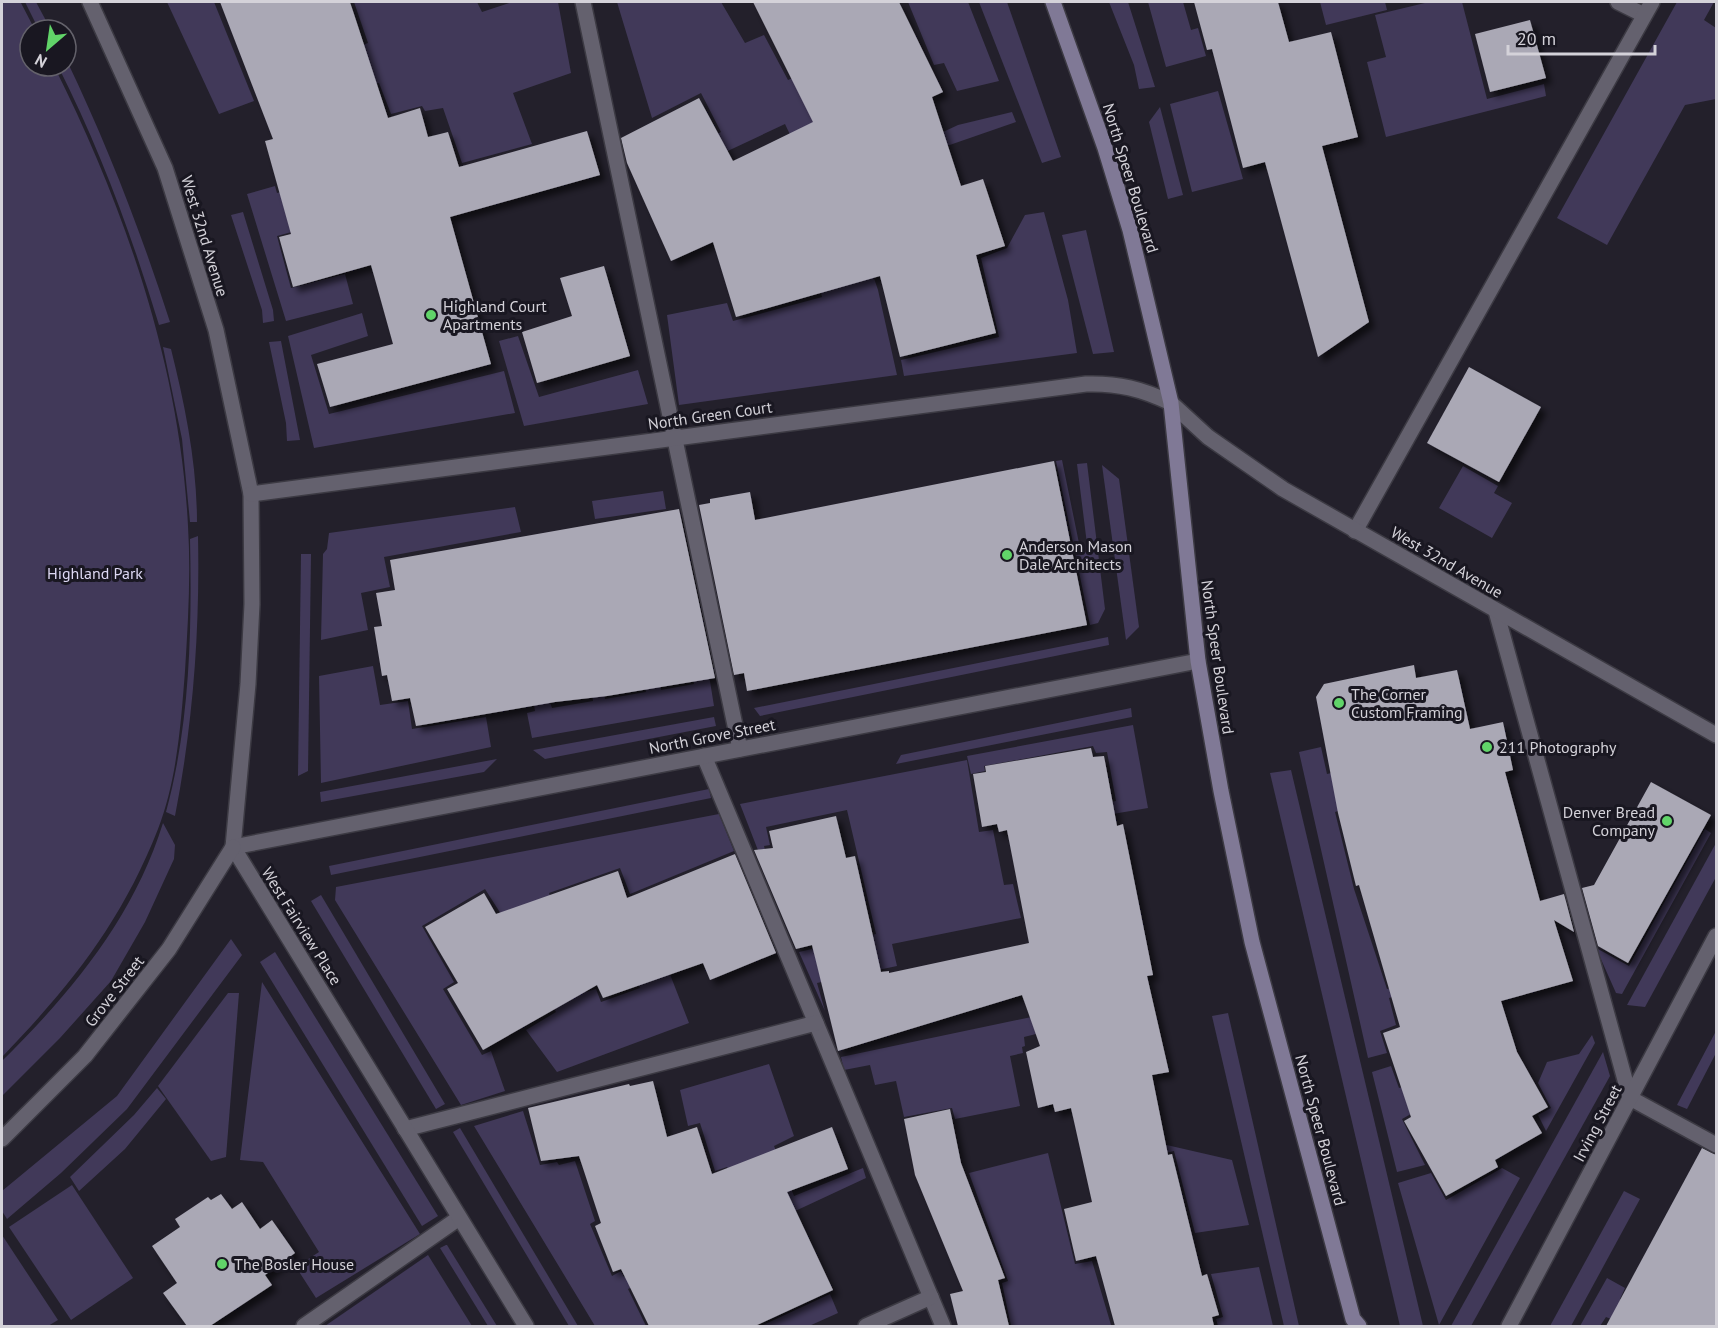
<svg xmlns="http://www.w3.org/2000/svg" width="1718" height="1328" viewBox="0 0 1718 1328" font-family="'PT Sans',sans-serif">
	<style>
		.green { fill: #413959 }
		.building { fill: #aaa8b5; filter: url(#shadow) }
		.lines { fill: none; stroke-linecap: round; stroke-linejoin: round }
		.service-casing { stroke: #3c3a43; stroke-width: 18 }
		.minor-casing { stroke: #3c3a43; stroke-width: 18 }
		.tertiary-casing { stroke: #3c3a43; stroke-width: 18 }
		.secondary-casing { stroke: #3c3a43; stroke-width: 18 }
		.service { stroke: #64616e; stroke-width: 15 }
		.minor { stroke: #64616e; stroke-width: 15 }
		.tertiary { stroke: #64616e; stroke-width: 15 }
		.secondary { stroke: #807996; stroke-width: 15 }
		.poi-dot { fill: #61d469; stroke: #191721; stroke-width: 2 }
		.labels { text-anchor: middle; dominant-baseline: central; stroke-width: 6; stroke-linejoin: round; paint-order: stroke }
		.street-label { font-size: 16px; fill: #d4d2d9; stroke: #191721 }
		.poi-label { font-size: 16px; fill: #d4d2d9; stroke: #191721; text-anchor: start }
		.park-label { font-size: 16px; fill: #ded9f4; stroke: #191721 }
	</style>
	<defs>
		<filter id="shadow"><feDropShadow dx="5.5" dy="5.5" stdDeviation="3" flood-color="#0009"/></filter>
	</defs>
	<rect width="100%" height="100%" fill="#23202b"/>
	<g class="green">
		<path d="M2 2 21 3 35 30H30V66H54C125 208 180 366 188 526 191 574 188 623 185 671 181 723 177 780 158 829 121 923 71 985 2 1057Z"/>
		<path d="M25 2H36L51 30H39Z"/>
		<path d="M167 2H214L254 101 219 114Z"/>
		<path d="M354 2H477L482 12 512 2H558L571 73 513 93 532 144 462 163 443 108 425 111 422 106 391 114 379 83 338 95 342 52 368 43Z"/>
		<path d="M617 2H721L745 43 764 35 788 80 802 74 826 141 803 162 785 124 700 164 691 148 721 132 701 93 652 118Z"/>
		<path d="M908 2H968L999 81 957 91 944 63 934 65Z"/>
		<path d="M979 2H1007L1061 157 1042 163Z"/>
		<path d="M1109 2H1128L1155 87 1139 89 1134 65Z"/>
		<path d="M1148 2H1183L1191 30 1198 28 1206 56 1166 67Z"/>
		<path d="M1320 2H1385L1387 10 1326 25Z"/>
		<path d="M1429 2H1462L1487 99 1544 84 1546 96 1386 137 1367 62 1386 57 1375 15Z"/>
		<path d="M1677 2H1714L1704 20 1716 28V99L1685 105 1607 245 1557 218Z"/>
		<path d="M66 59C107 144 141 232 170 322L159 325C132 236 100 149 58 66H66Z"/>
		<path d="M1218 91 1243 179 1192 192 1170 104Z"/>
		<path d="M1160 107 1183 195 1168 199 1149 122Z"/>
		<path d="M1012 112 1016 122 817 191 958 125Z"/>
		<path d="M275 186 277 193 301 187H457L277 236 291 288 345 274 353 304 286 321 247 194Z"/>
		<path d="M843 187 878 290 897 375 679 405 667 315 727 303 733 321 822 297 797 204Z"/>
		<path d="M243 212 273 310 274 321 263 323 262 310 231 215Z"/>
		<path d="M1044 212 1068 300 1077 353 904 376 901 360 999 337 981 258 1007 248 1025 215Z"/>
		<path d="M1086 230 1114 352 1093 354 1062 235Z"/>
		<path d="M362 313 368 336 311 355 329 414 504 371 515 413 314 448 288 336Z"/>
		<path d="M518 336 539 397 638 370 648 404 524 426 499 341Z"/>
		<path d="M281 341 300 440 287 441 286 423 269 342Z"/>
		<path d="M163 347 171 349C185 405 197 464 197 522H190L182 439Z"/>
		<path d="M1062 460 1081 553 1088 552 1077 464 1087 463 1105 609 1098 623 1090 625 1056 461Z"/>
		<path d="M1102 465 1119 479 1139 627 1126 640Z"/>
		<path d="M1463 466 1498 486 1494 493 1512 503 1492 538 1439 508Z"/>
		<path d="M663 491 666 509 595 519 592 501Z"/>
		<path d="M515 507 521 532 384 557 390 587 361 593 368 630 321 640 323 554 327 549 329 533Z"/>
		<path d="M198 536C200 630 193 724 175 816L166 812C190 724 192 630 190 539Z"/>
		<path d="M301 554H311L308 771 298 776Z"/>
		<path d="M1108 637 1109 645 760 716 754 708Z"/>
		<path d="M373 666 380 705 408 701 412 729 486 717 491 747 321 783 319 676Z"/>
		<path d="M708 669 714 706 532 738 527 713 535 711 534 705 550 702 552 708 593 701 592 694 604 692 605 699 646 692 644 684 660 682 661 690 694 684 692 672Z"/>
		<path d="M1131 708 1132 717 896 764 901 755Z"/>
		<path d="M714 717 716 726 545 759 533 750Z"/>
		<path d="M1133 725 1148 808 1107 815 1106 803 1116 801 1107 752 1096 753 1093 746 984 766 985 771 971 774 967 756Z"/>
		<path d="M1321 747 1327 774 1340 771 1347 808 1335 812 1354 889 1387 989 1488 959 1489 965 1389 998 1396 1025 1380 1031 1387 1053 1368 1058 1299 752Z"/>
		<path d="M497 759 484 772 321 802 320 792Z"/>
		<path d="M967 760 979 832 993 830 1004 885 1013 884 1021 918 892 944 897 966 817 983 825 1011 799 952 876 934 847 810 766 827 770 845 764 846 775 894 740 804Z"/>
		<path d="M1291 770 1423 1326H1400L1270 773Z"/>
		<path d="M709 789 711 798 331 875 329 866Z"/>
		<path d="M719 814 734 851 630 894 620 868 549 893 571 954 508 925 485 889 422 926 454 982 443 989 482 1055 491 1051 505 1091 461 1105 335 900 336 887Z"/>
		<path d="M163 823 175 845 174 859 145 922 111 981 60 1038 2 1096V1061C71 993 134 917 163 823Z"/>
		<path d="M1705 829 1711 833 1622 994 1616 993 1596 948 1629 966Z"/>
		<path d="M1716 843V877L1645 1007 1627 1005Z"/>
		<path d="M321 895 445 1104 436 1109 311 901Z"/>
		<path d="M639 895 689 1023 557 1072 526 1030 556 1012 534 973 573 958 586 992 596 989 601 1002 640 988 635 976Z"/>
		<path d="M231 939 242 955 127 1109 61 1173 7 1219 2 1211V1191L117 1096Z"/>
		<path d="M275 952 438 1216 422 1226 260 962Z"/>
		<path d="M262 982 420 1234 316 1298 296 1267 319 1252 263 1162 240 1160Z"/>
		<path d="M228 993H239L226 1157 211 1161 158 1086Z"/>
		<path d="M1228 1013 1299 1326H1284L1212 1016Z"/>
		<path d="M1041 1015 1044 1032 1024 1037 1025 1046 1022 1047 1023 1053 1010 1056 1020 1106 955 1119 952 1108 904 1117 896 1081 875 1085 870 1065 844 1070 841 1057Z"/>
		<path d="M1716 1031V1053L1687 1109 1677 1105Z"/>
		<path d="M1592 1035 1595 1043 1546 1131 1538 1115 1551 1108 1538 1083 1547 1062 1579 1054Z"/>
		<path d="M1512 1052 1515 1056 1402 1119 1425 1165 1397 1172 1372 1072 1391 1066 1399 1088Z"/>
		<path d="M1603 1052 1610 1076 1471 1326H1451Z"/>
		<path d="M769 1064 794 1136 774 1146 794 1196 863 1168 866 1178 716 1248 746 1210 727 1167 715 1171 700 1123 688 1126 680 1090Z"/>
		<path d="M157 1088 166 1099 125 1149 79 1191 70 1177 134 1115Z"/>
		<path d="M523 1111 540 1165 557 1162 559 1165 575 1161 595 1221 590 1224 612 1276 621 1271 624 1277 709 1242 712 1250 628 1289 646 1326H595L474 1126Z"/>
		<path d="M460 1128 578 1326H569L453 1132Z"/>
		<path d="M1097 1129 1232 1160 1249 1225 1195 1233 1174 1151 1090 1170Z"/>
		<path d="M1048 1153 1075 1264 1092 1261 1111 1325 1011 1326 1002 1283 1008 1281 969 1173Z"/>
		<path d="M1502 1168 1520 1178 1439 1325 1398 1183 1431 1173 1446 1200Z"/>
		<path d="M72 1185 133 1278 71 1320 9 1227Z"/>
		<path d="M1624 1191 1640 1199 1571 1326H1550Z"/>
		<path d="M2 1235 58 1320 48 1326H2Z"/>
		<path d="M446 1245H447L497 1326H488L440 1248Z"/>
		<path d="M428 1255 472 1326H325Z"/>
		<path d="M1259 1267 1273 1326H1218L1216 1319 1223 1317 1211 1274Z"/>
		<path d="M1607 1278 1625 1288 1620 1299 1634 1307 1632 1312 1659 1326H1628L1606 1317 1600 1326H1580Z"/>
		<path d="M830 1294 838 1313 809 1326H761Z"/>
	</g>
	<g class="building">
		<path d="M220 2H350L388 118 420 108 428 137 448 132 459 167 587 131 600 175 450 217 491 364 330 407 317 364 393 344 371 265 293 287 279 237 291 234 265 141 273 139Z"/>
		<path d="M753 2H899L943 92 932 97 961 186 983 179 1005 246 976 255 996 333 900 357 880 276 736 317 713 242 671 261 627 163 621 138 699 98 733 161 813 122Z"/>
		<path d="M1194 2H1278L1289 42 1331 32 1358 137 1322 146 1369 322 1318 357 1265 162 1243 168 1212 49 1207 50Z"/>
		<path d="M1530 20 1546 78 1490 92 1475 34Z"/>
		<path d="M604 266 630 356 537 383 522 332 572 316 560 278Z"/>
		<path d="M1469 367 1541 407 1499 482 1427 443Z"/>
		<path d="M1054 461 1087 625 747 691 744 673 734 675 699 505 710 503V499L750 492 755 520Z"/>
		<path d="M679 509 715 678 607 696 555 702 416 726 410 698 392 701 387 675 382 676 374 627 382 626 376 593 395 590 390 560Z"/>
		<path d="M1414 665 1416 678 1457 670 1470 729 1503 722 1513 770 1505 772 1540 901 1564 894 1574 932 1554 920 1573 981 1501 1001 1517 1052 1548 1107 1532 1116 1542 1133 1495 1160 1498 1167 1446 1196 1404 1121 1411 1117 1383 1033 1400 1027 1359 885 1356 886 1338 813 1316 697 1324 684Z"/>
		<path d="M1091 748 1093 757 1104 756 1117 826 1123 824 1153 975 1147 976 1169 1072 1152 1075 1168 1155 1172 1154 1202 1276 1207 1274 1219 1315 1212 1317 1214 1326H1115L1096 1256 1076 1261 1064 1209 1092 1202 1071 1108 1055 1112 1053 1104 1038 1108 1026 1052 1040 1046 1022 995 838 1051 812 945 796 949 754 850 773 848 769 831 836 816 846 858 855 856 881 972 889 971V973L1029 943 1007 830 999 832 997 824 982 827 973 774 986 772 985 766Z"/>
		<path d="M1651 782 1711 815 1628 963 1598 946 1582 888 1594 885Z"/>
		<path d="M735 854 776 953 710 980 703 963 603 998 597 985 483 1050 447 989 458 983 425 927 484 893 496 914 618 871 627 898Z"/>
		<path d="M653 1081 667 1137 697 1127 712 1174 832 1127 848 1169 787 1192 833 1290 755 1326H649L621 1269 613 1272 595 1226 601 1223 579 1156 541 1161 528 1108 629 1084 630 1086Z"/>
		<path d="M950 1109 961 1163 1005 1278 998 1280 1009 1326H958L950 1294 963 1291 915 1175 904 1119Z"/>
		<path d="M1702 1148 1716 1155V1326H1606Z"/>
		<path d="M221 1194 232 1209 242 1202 260 1229 272 1220 295 1253 265 1275 272 1285 210 1326H187L163 1293 177 1283 152 1246 180 1227 175 1219 208 1197 211 1200Z"/>
	</g>
	<g class="lines">
		<g class="service-casing">
			<g id="service">
				<path d="M583 2 740 749"/>
				<path d="M1618 2 1644 15"/>
				<path d="M1355 531 1652 2"/>
				<path d="M1496 611 1630 1098 1716 1145"/>
				<path d="M704 756 943 1326"/>
				<path d="M405 1129 816 1023"/>
				<path d="M304 1326 459 1218"/>
				<path d="M866 1326 931 1297"/>
			</g>
		</g>
		<g class="minor-casing">
			<g id="minor">
				<path d="M90 2 165 168 216 330 251 494 252 604 248 684 233 847 526 1326"/>
				<path d="M251 494 1086 384C1118 383 1142 389 1171 403"/>
				<path d="M233 847 1198 661"/>
				<path d="M2 1139 85 1056 169 949 233 847"/>
				<path d="M1509 1326 1716 936"/>
			</g>
		</g>
		<g class="tertiary-casing">
			<path id="tertiary" d="M1171 403 1208 437 1283 489 1716 735"/>
		</g>
		<g class="secondary-casing">
			<path id="secondary" d="M1053 2 1105 148 1130 230 1171 403 1198 661 1221 791 1252 942 1353 1319 1359 1326"/>
		</g>
		<use href="#service" class="service"/>
		<use href="#minor" class="minor"/>
		<use href="#tertiary" class="tertiary"/>
		<use href="#secondary" class="secondary"/>
	</g>
	<g class="poi-dot">
		<circle cx="431" cy="315" r="6"/>
		<circle cx="1007" cy="555" r="6"/>
		<circle cx="1339" cy="703" r="6"/>
		<circle cx="1487" cy="747" r="6"/>
		<circle cx="1667" cy="821" r="6"/>
		<circle cx="222" cy="1264" r="6"/>
	</g>
	<g class="labels">
		<g class="street-label">
			<text transform="translate(1131 178) rotate(73)">North Speer Boulevard</text>
			<text transform="translate(205 236) rotate(73)">West 32nd Avenue</text>
			<text transform="translate(710 415) rotate(-8)">North Green Court</text>
			<text transform="translate(1447 562) rotate(30)">West 32nd Avenue</text>
			<text transform="translate(1218 657) rotate(82)">North Speer Boulevard</text>
			<text transform="translate(712 736) rotate(-11)">North Grove Street</text>
			<text transform="translate(302 926) rotate(58)">West Fairview Place</text>
			<text transform="translate(114 991) rotate(-52)">Grove Street</text>
			<text transform="translate(1597 1123) rotate(-62)">Irving Street</text>
			<text transform="translate(1321 1130) rotate(75)">North Speer Boulevard</text>
		</g>
		<g class="poi-label">
			<text x="443" y="306">Highland Court<tspan x="443" dy="18">Apartments</tspan></text>
			<text x="1019" y="546">Anderson Mason<tspan x="1019" dy="18">Dale Architects</tspan></text>
			<text x="1351" y="694">The Corner<tspan x="1351" dy="18">Custom Framing</tspan></text>
			<text x="1499" y="747">211 Photography</text>
			<text x="1655" y="812" text-anchor="end">Denver Bread<tspan x="1655" dy="18">Company</tspan></text>
			<text x="234" y="1264">The Bosler House</text>
		</g>
		<g class="park-label">
			<text x="95" y="573">Highland Park</text>
		</g>
	</g>
	<rect width="1718" height="1328" fill="none" stroke="#d4d2d9" stroke-width="6"/>
	<g transform="translate(48 48) rotate(209)"><circle r="28" fill="#191721" stroke="#64626b" stroke-width="1.5"/>
	<path d="M0-4.5L10 22L0 15L-10 22Z" fill="#61d469"/>
	<text y="-9" font-size="16" font-weight="bold" text-anchor="middle" fill="#d4d2d9">N</text>
	</g>
	<path d="M1508 45v9h147v-9" fill="none" stroke="#d4d2d9" stroke-width="3"/>
	<text x="1517" y="45" font-size="18" fill="#d4d2d9" stroke="#191721" stroke-width="4.5" paint-order="stroke">20 m</text>
</svg>
